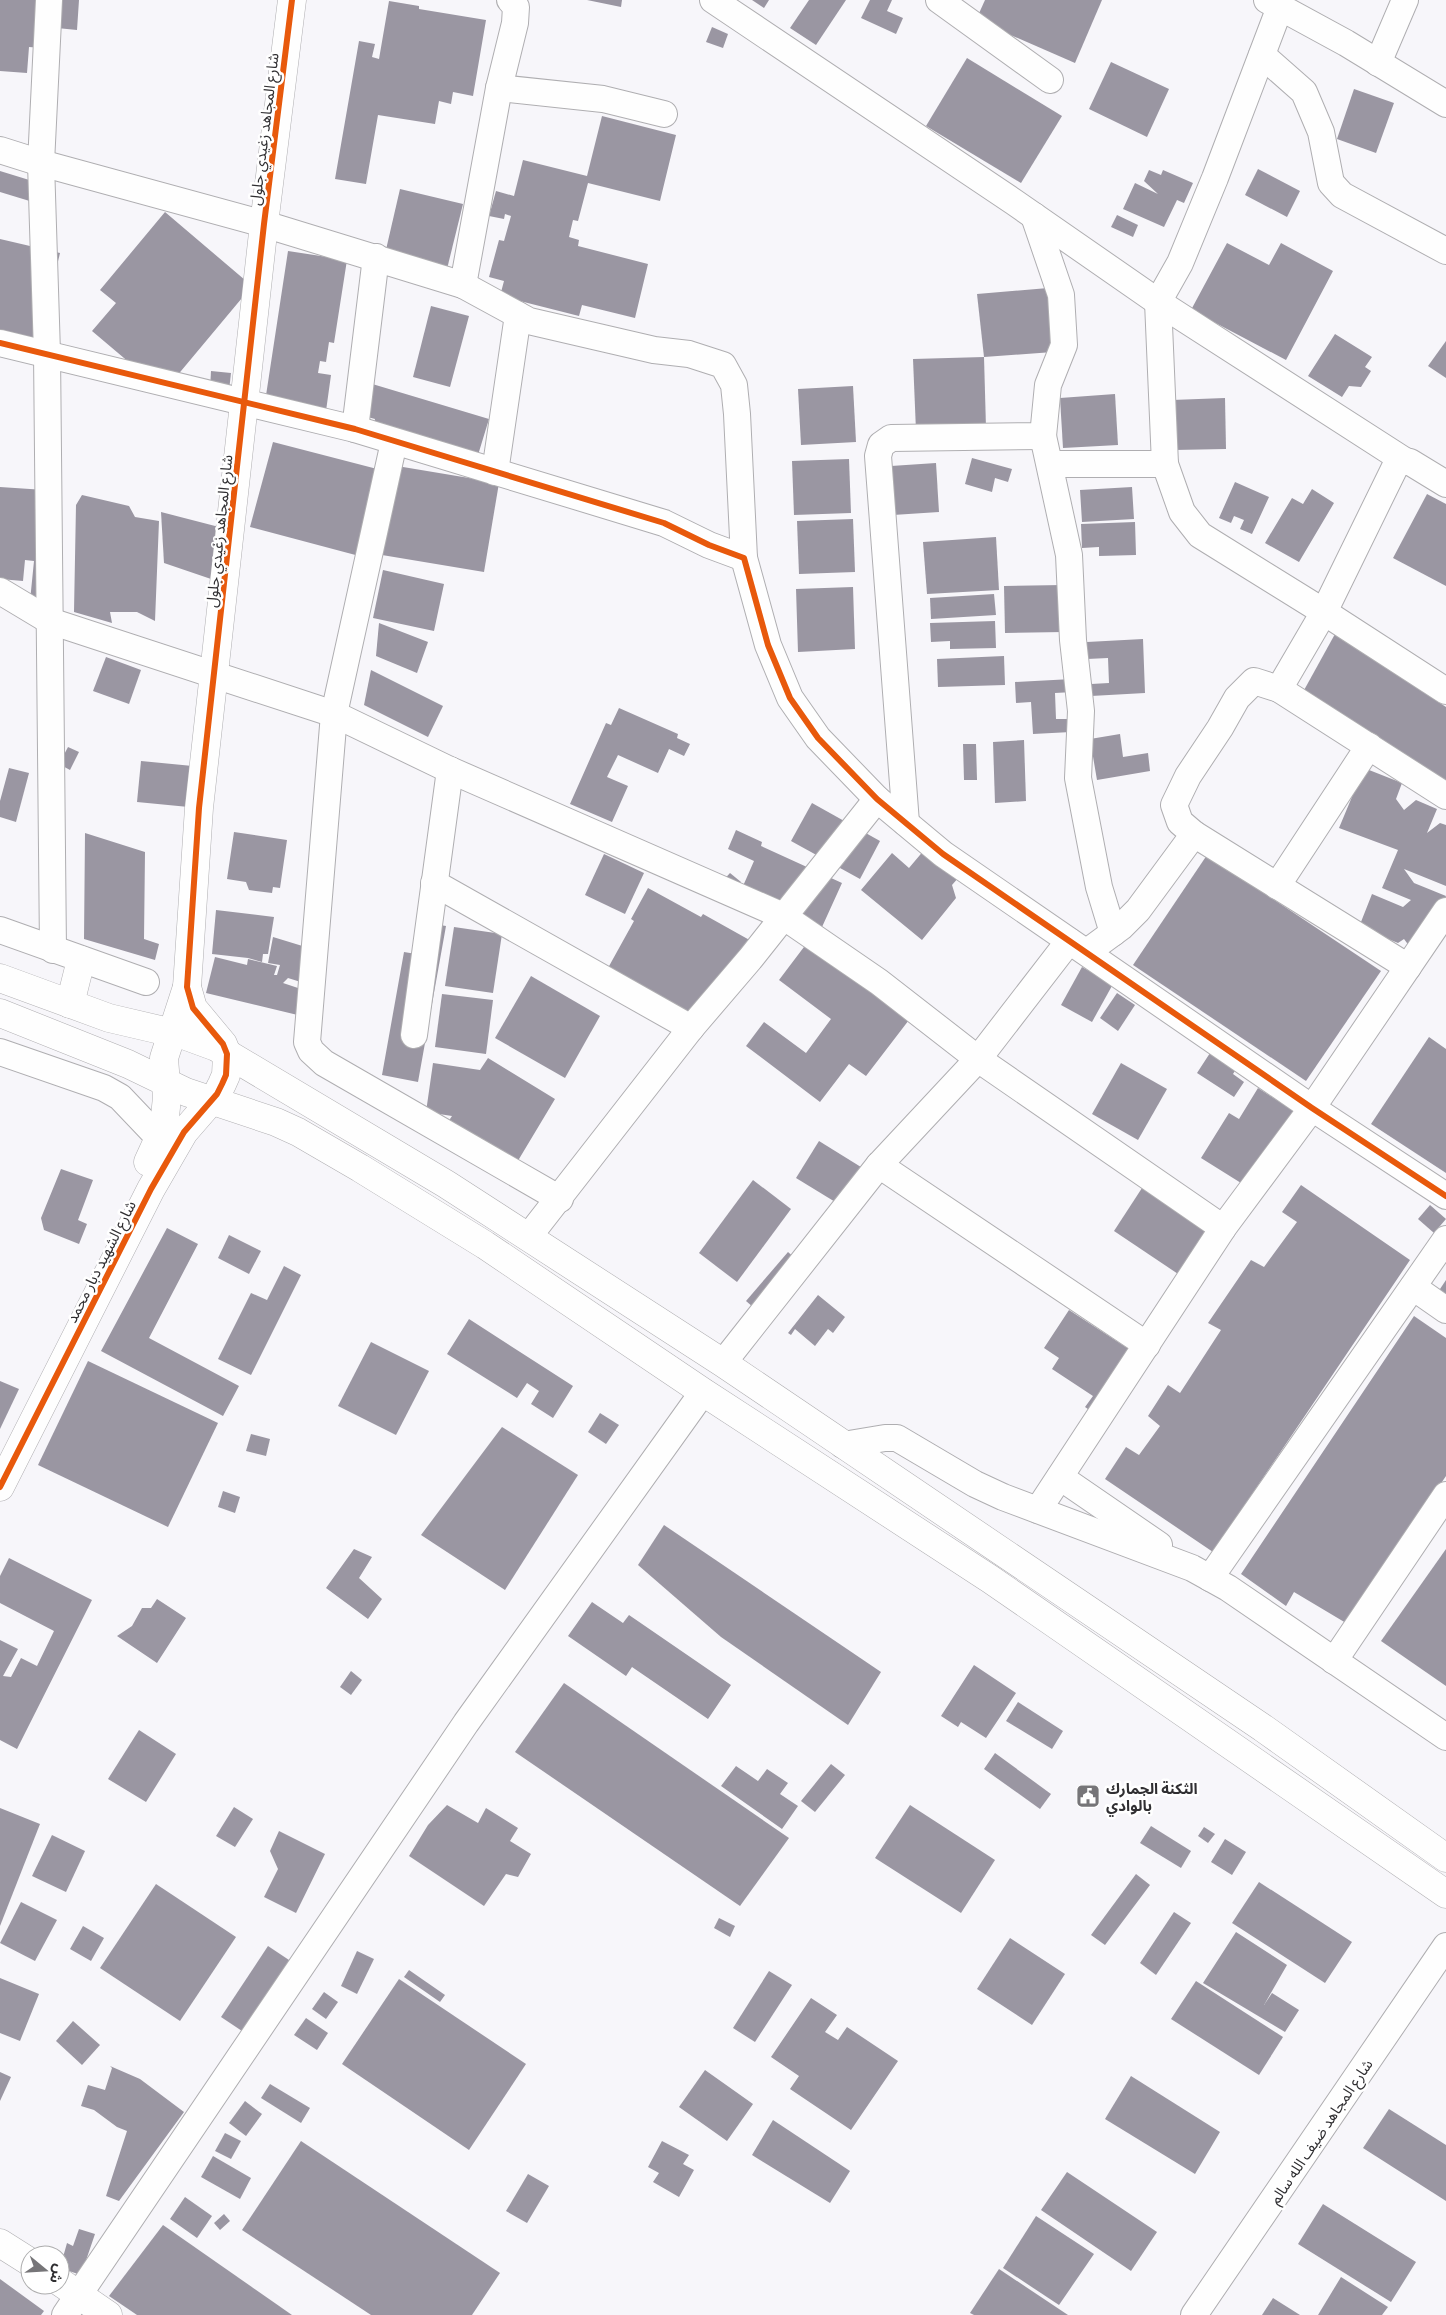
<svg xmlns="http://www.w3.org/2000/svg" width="1446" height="2315" viewBox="0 0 1446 2315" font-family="Literata,'Noto Sans Arabic',serif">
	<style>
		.building { fill: #9a96a2 }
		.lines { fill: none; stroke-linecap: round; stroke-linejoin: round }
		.minor-casing { stroke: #afaeb1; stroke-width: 28 }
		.tertiary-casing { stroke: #afaeb1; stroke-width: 29 }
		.primary-casing { stroke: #afaeb1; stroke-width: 29 }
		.minor { stroke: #fefefe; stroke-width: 26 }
		.tertiary { stroke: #fefefe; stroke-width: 28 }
		.primary { stroke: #fefefe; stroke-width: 28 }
		.cycleway-casing { stroke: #fff; stroke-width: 9 }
		.cycleway { stroke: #e8590c; stroke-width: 6 }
		.labels { text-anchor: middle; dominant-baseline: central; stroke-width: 5; stroke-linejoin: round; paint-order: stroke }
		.street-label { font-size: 15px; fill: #302f32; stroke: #fff }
		.poi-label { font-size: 15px; font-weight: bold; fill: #302f32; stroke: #fff; text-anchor: start }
	</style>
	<rect width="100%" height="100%" fill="#f7f6fa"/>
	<g class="building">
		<path d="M0 0H79L77 30 57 28 56 49 29 47 27 73 0 71Z"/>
		<path d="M587 0H622L621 7Z"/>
		<path d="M752 0H769L764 8Z"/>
		<path d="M809 0H846L816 45 790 28Z"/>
		<path d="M870 0H892L887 11 903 18 896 34 861 18Z"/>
		<path d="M985 0H1102L1075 63 976 20Z"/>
		<path d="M389 1 419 6V9L486 20 473 96 453 92 451 104 439 101 435 124 378 115 366 184 335 179 359 41 375 44 372 57 379 59Z"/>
		<path d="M712 27 728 34 723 48 706 42Z"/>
		<path d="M967 58 1062 116 1021 183 926 126Z"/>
		<path d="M1111 62 1169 89 1147 137 1089 109Z"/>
		<path d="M1354 89 1394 103 1376 153 1337 139Z"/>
		<path d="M602 116 676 135 660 201 588 183 578 221 573 220 569 237 579 240 578 246 648 264 635 318 582 305 579 316 500 296 504 281 489 277 499 240 504 241 511 216 505 214 504 219 489 216 496 191 514 196 523 160 587 176Z"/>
		<path d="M1258 169 1300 191 1287 217 1245 195Z"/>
		<path d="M1149 170 1161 175 1163 170 1193 183 1184 203 1177 200 1164 227 1123 209 1135 183 1158 194 1144 181Z"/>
		<path d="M0 171 52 187 46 206 0 192Z"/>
		<path d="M400 189 463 204 447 269 385 254Z"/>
		<path d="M165 212 252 286 176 377 137 369 92 331 116 303 100 290Z"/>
		<path d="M1117 215 1138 225 1133 237 1111 227Z"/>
		<path d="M0 239 60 253 38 346 0 337Z"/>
		<path d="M1227 243 1269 265 1281 243 1333 271 1286 360 1191 310Z"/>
		<path d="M288 251 347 260 334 343 329 342 326 362 320 361 318 373 331 375 326 411 265 402Z"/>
		<path d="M1048 288 1053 352 984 357 977 294Z"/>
		<path d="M431 306 469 316 450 387 413 377Z"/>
		<path d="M1335 334 1372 357 1365 367 1371 371 1361 387 1349 386 1342 397 1308 376Z"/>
		<path d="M1446 341V378L1428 366Z"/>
		<path d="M984 357 986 428 916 431 913 359Z"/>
		<path d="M211 371 231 373 229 391 210 390Z"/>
		<path d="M369 383 489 419 478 455 374 423 375 419 360 415Z"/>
		<path d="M853 386 856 442 801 445 798 389Z"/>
		<path d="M1115 394 1118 445 1063 448 1060 398Z"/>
		<path d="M1225 398 1226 449 1174 450 1172 400Z"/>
		<path d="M273 442 381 470 363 557 250 527Z"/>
		<path d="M972 458 1012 469 1008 482 995 478 992 492 965 484Z"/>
		<path d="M849 459 851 513 794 515 792 461Z"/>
		<path d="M936 463 939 512 893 515 891 466Z"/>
		<path d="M397 466 499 483 484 572 382 555Z"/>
		<path d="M1235 482 1269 497 1252 534 1240 529 1244 520 1234 516 1231 523 1219 518Z"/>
		<path d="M0 487 60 491 57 603 30 601 34 561 25 560 23 581 0 579Z"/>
		<path d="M1132 487 1134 519 1082 522 1080 490Z"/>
		<path d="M1312 489 1334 503 1299 562 1265 543 1292 498 1303 504Z"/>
		<path d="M1427 494 1446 504V586L1393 558Z"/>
		<path d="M82 495 129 506 135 517 159 521 155 621 137 612H110L112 623 74 612 76 505Z"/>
		<path d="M161 512 219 527 211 579 164 563Z"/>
		<path d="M853 519 855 572 799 574 797 521Z"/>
		<path d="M1135 522 1136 555 1099 556V547L1082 548 1081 524Z"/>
		<path d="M996 537 999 590 927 594 923 542Z"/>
		<path d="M383 570 444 584 434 631 373 618Z"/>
		<path d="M1063 585 1064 632 1005 633 1004 586Z"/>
		<path d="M853 587 855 649 798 652 796 589Z"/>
		<path d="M994 594 996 615 931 619 930 598Z"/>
		<path d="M995 621 996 648 950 649V641L931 642 930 623Z"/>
		<path d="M379 623 428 642 417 673 376 656Z"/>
		<path d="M1335 634 1446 707V785L1303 692Z"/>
		<path d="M1143 639 1145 693 1091 696V684L1109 683 1108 658 1087 659V642Z"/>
		<path d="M1004 656 1005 685 938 687 937 659Z"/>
		<path d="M106 657 141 670 129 704 93 691Z"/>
		<path d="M371 670 443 706 428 737 364 705Z"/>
		<path d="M1072 679 1073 692 1055 693 1056 719H1071V732L1033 734 1031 702 1016 703 1015 682Z"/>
		<path d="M619 708 678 734 677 738 690 744 684 756 669 749 658 773 618 755 607 777 628 786 612 822 570 804 606 723 611 725Z"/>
		<path d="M1120 734 1123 757 1148 753 1150 771 1097 780 1090 739Z"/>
		<path d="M1024 740 1026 801 995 803 993 742Z"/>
		<path d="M963 744H976L977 780H964Z"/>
		<path d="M68 747 79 752 70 770 59 764Z"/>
		<path d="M141 761 203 767 199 808 137 802Z"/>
		<path d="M9 768 29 773 16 822 0 817V801Z"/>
		<path d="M1364 768 1402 783 1396 799 1404 810 1416 800 1437 809 1427 833 1440 823 1446 825V886L1404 869 1414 883 1446 896 1418 958 1404 939 1398 943 1359 927 1372 894 1403 907 1411 900 1382 888 1398 850 1339 828Z"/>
		<path d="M812 803 880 841 860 879 791 841Z"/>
		<path d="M736 830 762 842 761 846 842 883 817 938 736 902 754 861 728 849Z"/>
		<path d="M234 832 287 840 280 888 273 887 272 893 249 890 246 882 227 879Z"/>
		<path d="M85 833 145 852 144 939 159 944 155 960 84 939Z"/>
		<path d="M925 849 959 877 952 885 956 898 922 940 861 890 892 853 909 868Z"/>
		<path d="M604 854 644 873 625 914 585 895Z"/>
		<path d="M1207 855 1381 971 1306 1081 1133 965Z"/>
		<path d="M730 873 741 882 731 894 720 884Z"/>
		<path d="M648 888 701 917 703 914 762 947 699 1027 603 977 634 921 631 919Z"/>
		<path d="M216 910 274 917 268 954H263L262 962 248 958 212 954Z"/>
		<path d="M422 922 446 926 418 1082 382 1075 404 952 416 954Z"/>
		<path d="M454 927 502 934 493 993 445 986Z"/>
		<path d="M273 937 309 948 307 984 288 978 283 983 307 991 306 1017 206 993 215 957 247 965 248 959 277 966 274 975H277L280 965 268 963Z"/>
		<path d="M810 939 912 1016 866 1076 849 1064 820 1102 746 1046 764 1022 806 1053 831 1019 779 980Z"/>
		<path d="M1082 967 1113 984 1092 1022 1061 1005Z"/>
		<path d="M531 976 600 1016 565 1078 495 1038Z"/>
		<path d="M1117 993 1135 1005 1118 1031 1100 1018Z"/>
		<path d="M442 994 493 1000 486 1054 435 1047Z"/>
		<path d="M1429 1037 1446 1049V1173L1371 1124Z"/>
		<path d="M1210 1053 1236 1069 1233 1074 1244 1082 1234 1097 1197 1073Z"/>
		<path d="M488 1058 555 1099 516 1164 448 1122 452 1116 426 1112 433 1063 480 1070Z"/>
		<path d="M1121 1063 1167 1089 1138 1140 1092 1114Z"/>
		<path d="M1258 1088 1305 1118 1257 1193 1201 1158 1229 1113 1239 1119Z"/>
		<path d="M819 1141 869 1172 850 1211 796 1178Z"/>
		<path d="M61 1169 93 1180 78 1220 87 1224 79 1244 44 1230 41 1218Z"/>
		<path d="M753 1180 791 1209 737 1282 699 1253Z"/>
		<path d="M1301 1185 1410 1260 1213 1552 1105 1479 1126 1447 1139 1455 1160 1426 1148 1416 1168 1385 1180 1393 1221 1330 1208 1323 1251 1260 1264 1267 1297 1222 1282 1212Z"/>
		<path d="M1142 1188 1221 1242 1193 1284 1114 1231Z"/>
		<path d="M1430 1205 1446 1219 1434 1233 1418 1219Z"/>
		<path d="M167 1228 198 1244 149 1338 239 1386 223 1416 101 1351Z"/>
		<path d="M229 1235 261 1251 249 1274 218 1258Z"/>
		<path d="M788 1252 807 1269 767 1319 746 1301Z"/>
		<path d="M284 1266 301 1275 251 1375 218 1359 251 1293 267 1300Z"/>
		<path d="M1446 1280V1297L1438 1292Z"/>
		<path d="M818 1295 845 1317 833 1333 828 1329 815 1346 795 1329 791 1335 788 1333Z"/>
		<path d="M1069 1310 1138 1355 1098 1416 1085 1407 1093 1396 1052 1369 1059 1358 1044 1348Z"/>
		<path d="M1414 1316 1446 1338V1476L1346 1623 1294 1592 1286 1606 1241 1574Z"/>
		<path d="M469 1319 573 1386 553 1418 531 1404 539 1391 527 1383 517 1398 447 1354Z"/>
		<path d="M371 1342 429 1371 396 1435 338 1406Z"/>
		<path d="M88 1361 218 1423 168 1527 38 1465Z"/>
		<path d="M0 1381 19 1389 0 1429Z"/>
		<path d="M600 1413 619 1425 606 1444 588 1432Z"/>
		<path d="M502 1427 578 1475 505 1590 421 1535Z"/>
		<path d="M251 1434 270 1439 266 1456 246 1451Z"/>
		<path d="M223 1491 240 1497 235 1513 218 1507Z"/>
		<path d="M664 1525 881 1672 848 1725 721 1637 638 1565Z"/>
		<path d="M354 1549 372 1557 359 1578 382 1599 368 1619 326 1588Z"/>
		<path d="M1446 1549V1686L1381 1641Z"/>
		<path d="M9 1558 92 1600 17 1749 0 1740V1640L18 1649 3 1676 11 1677 21 1658 37 1666 54 1631 0 1603V1576Z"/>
		<path d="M157 1599 186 1618 157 1663 117 1636 132 1626 142 1608H151Z"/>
		<path d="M592 1602 623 1623 629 1615 731 1685 708 1719 632 1667 626 1676 568 1636Z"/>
		<path d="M974 1665 1016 1693 986 1738 961 1722 958 1727 941 1716Z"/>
		<path d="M351 1671 362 1680 351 1695 340 1687Z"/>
		<path d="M564 1683 789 1838 740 1906 515 1752Z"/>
		<path d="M1018 1702 1063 1731 1052 1749 1006 1721Z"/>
		<path d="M139 1730 176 1754 146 1802 108 1779Z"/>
		<path d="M995 1753 1051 1794 1040 1809 984 1769Z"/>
		<path d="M831 1764 845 1775 815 1812 801 1801Z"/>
		<path d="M736 1766 758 1781 767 1769 788 1783 780 1794 798 1806 782 1829 721 1786Z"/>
		<path d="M447 1805 478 1823 486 1808 518 1828 510 1841 531 1854 518 1877 506 1874 484 1906 409 1856 428 1825Z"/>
		<path d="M910 1805 995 1860 961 1913 875 1858Z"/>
		<path d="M234 1807 253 1819 235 1847 216 1836Z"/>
		<path d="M0 1808 40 1824 0 1926Z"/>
		<path d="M1151 1826 1191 1851 1181 1868 1140 1843Z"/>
		<path d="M1204 1827 1215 1834 1208 1843 1198 1836Z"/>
		<path d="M279 1831 325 1854 296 1913 264 1897 278 1869 270 1851Z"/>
		<path d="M52 1835 85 1851 66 1892 32 1876Z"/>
		<path d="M1225 1839 1246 1852 1232 1875 1211 1862Z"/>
		<path d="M1136 1874 1150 1885 1105 1945 1091 1935Z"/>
		<path d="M1259 1882 1352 1942 1325 1983 1232 1923Z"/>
		<path d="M156 1884 236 1937 180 2021 100 1968Z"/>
		<path d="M21 1902 57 1920 35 1961 0 1943Z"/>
		<path d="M1174 1912 1191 1923 1156 1975 1140 1963Z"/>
		<path d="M719 1918 735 1926 730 1937 714 1928Z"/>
		<path d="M83 1926 104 1938 91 1961 70 1949Z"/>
		<path d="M1236 1932 1287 1965 1264 2005 1272 1993 1299 2010 1285 2032 1203 1983Z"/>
		<path d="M1010 1938 1065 1974 1032 2025 977 1989Z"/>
		<path d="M268 1946 301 1968 254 2039 221 2017Z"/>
		<path d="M357 1951 374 1959 357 1994 341 1986Z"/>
		<path d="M409 1970 445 1995 440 2002 404 1977Z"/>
		<path d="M769 1971 792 1985 755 2042 733 2028Z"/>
		<path d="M0 1978 39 1994 20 2041 0 2033Z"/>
		<path d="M399 1979 526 2064 469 2150 342 2064Z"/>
		<path d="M1196 1981 1283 2037 1259 2075 1171 2019Z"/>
		<path d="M324 1992 338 2002 326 2019 312 2009Z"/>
		<path d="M811 1998 837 2015 825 2032 838 2040 847 2027 898 2061 851 2130 790 2089 799 2076 771 2057Z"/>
		<path d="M306 2018 328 2033 317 2050 294 2035Z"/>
		<path d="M73 2021 100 2045 82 2065 56 2041Z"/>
		<path d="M110 2066 140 2079 184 2112 119 2201 106 2196 127 2131 117 2127 94 2110 81 2106 88 2085 105 2090 112 2068Z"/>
		<path d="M705 2070 753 2104 727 2141 679 2107Z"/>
		<path d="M0 2072 11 2077 0 2101Z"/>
		<path d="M1131 2076 1220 2132 1195 2174 1105 2119Z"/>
		<path d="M270 2084 310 2108 301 2123 261 2098Z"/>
		<path d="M245 2101 262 2114 246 2136 229 2123Z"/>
		<path d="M1389 2109 1446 2145V2201L1363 2148Z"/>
		<path d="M773 2120 850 2171 830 2203 752 2155Z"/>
		<path d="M225 2133 241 2141 231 2159 215 2151Z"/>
		<path d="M301 2141 500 2273 472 2315H371L242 2230Z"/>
		<path d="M662 2141 689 2155 683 2164 694 2170 679 2197 653 2182 659 2173 648 2167Z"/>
		<path d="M213 2156 251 2178 240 2199 201 2177Z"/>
		<path d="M1067 2172 1157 2232 1131 2271 1041 2210Z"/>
		<path d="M528 2174 549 2186 527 2223 506 2211Z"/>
		<path d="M185 2197 212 2216 197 2238 170 2219Z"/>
		<path d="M1323 2204 1416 2262 1391 2302 1298 2244Z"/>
		<path d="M224 2214 230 2221 220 2230 214 2223Z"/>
		<path d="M1036 2216 1094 2254 1059 2305 1003 2268Z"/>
		<path d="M163 2225 292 2315H137L109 2296Z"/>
		<path d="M79 2229 95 2234 81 2275 60 2268 67 2243 73 2246Z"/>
		<path d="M999 2269 1068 2315H974L970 2313Z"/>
		<path d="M1341 2277 1388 2307 1382 2315H1318Z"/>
		<path d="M0 2279 44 2311 41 2315H0Z"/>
		<path d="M1273 2298 1300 2315H1262Z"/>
	</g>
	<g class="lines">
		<g class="minor-casing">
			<g id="minor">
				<path d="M49 0 41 163 47 353 53 950"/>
				<path d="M713 0 1014 202 1158 302 1405 461"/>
				<path d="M939 0 1050 80"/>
				<path d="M1267 0 1346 43 1446 104"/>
				<path d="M1262 55 1304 92 1321 132 1331 183 1342 195 1446 251"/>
				<path d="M1378 63 1405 0"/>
				<path d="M499 88 603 99 664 114"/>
				<path d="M0 150 41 163 264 224 463 285 499 88 515 23 516 7 510 0"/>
				<path d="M463 285 529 321 654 350 689 354 723 365 734 385 737 414 744 558"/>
				<path d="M0 343 355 429 664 523 709 545 744 558 768 645 790 698 818 738 877 799 943 854 1312 1108 1446 1196"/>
				<path d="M355 429 376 257"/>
				<path d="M1043 436 1069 555 1073 640 1081 711 1078 778 1099 887 1113 933"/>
				<path d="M394 442 334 714 307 1042 311 1051 324 1063 560 1199"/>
				<path d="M1050 464H1165L1182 512 1200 535 1324 612 1446 691"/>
				<path d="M1165 464 1158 302 1180 263 1215 178 1280 7"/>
				<path d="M495 472 518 315"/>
				<path d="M0 591 50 621 334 714 450 770 783 916 879 982 978 1059 1223 1228"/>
				<path d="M1279 689 1446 796"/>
				<path d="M906 823 878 456 881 445 891 438 1043 436 1048 385 1064 345 1061 295 1034 216"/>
				<path d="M1194 834 1408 967"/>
				<path d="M434 883 691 1028"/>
				<path d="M1277 886 1369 746"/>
				<path d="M0 930 146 982"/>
				<path d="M1087 952 1121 927 1138 910 1194 834 1180 822 1174 805 1188 776 1220 728 1237 698 1254 681 1279 689 1324 612 1396 465 1405 461 1410 462 1446 484"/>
				<path d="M414 1035 450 770"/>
				<path d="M0 1052 104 1088 120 1097 160 1139"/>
				<path d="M879 1165 1147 1345"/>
				<path d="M529 1236 691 1028 750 959 877 799"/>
				<path d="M1413 1287 1446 1310"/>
				<path d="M723 1363 879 1165 978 1059 1069 941"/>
				<path d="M843 1445 885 1438H897L975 1484 1003 1497 1192 1568 1228 1588 1446 1737"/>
				<path d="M1060 1477 1159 1545"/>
				<path d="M1038 1510 1223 1228 1312 1108 1446 911"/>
				<path d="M1210 1578 1446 1239"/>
				<path d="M1334 1661 1446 1495"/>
				<path d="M65 2315 466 1723 703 1392"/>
				<path d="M1194 2315 1446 1946"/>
			</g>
		</g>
		<g class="tertiary-casing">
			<g id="tertiary">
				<path d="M148 1162 164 1127 167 1097 164 1058 187 987"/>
				<path d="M0 1487 151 1189 184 1132 217 1094 222 1084 226 1075 227 1054 223 1044 193 1008 187 987 199 808 264 224 292 0"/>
				<path d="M0 2243 30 2262"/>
				<path d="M60 2282 108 2315"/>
			</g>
		</g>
		<g class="primary-casing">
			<g id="primary">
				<path d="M0 978 109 1018 186 1036 216 1047 446 1184 723 1363 1263 1728 1446 1858"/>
				<path d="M70 1004 81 960"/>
				<path d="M0 1013 128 1064 186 1092 276 1122 298 1132 360 1168 485 1245 703 1392 990 1579 1446 1894"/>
			</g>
		</g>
		<use href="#minor" class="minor"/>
		<use href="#tertiary" class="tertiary"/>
		<use href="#primary" class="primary"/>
		<g class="cycleway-casing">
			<g id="cycleway">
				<path d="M0 343 355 429 664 523 709 545 744 558 768 645 790 698 818 738 877 799 943 854 1312 1108 1446 1196"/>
				<path d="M0 1487 151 1189 184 1132 217 1094 222 1084 226 1075 227 1054 223 1044 193 1008 187 987 199 808 264 224 292 0"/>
			</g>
		</g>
		<use href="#cycleway" class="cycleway"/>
	</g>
	<defs>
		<g id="civic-square" transform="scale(1.25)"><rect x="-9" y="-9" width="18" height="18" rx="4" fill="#767578" stroke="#fff"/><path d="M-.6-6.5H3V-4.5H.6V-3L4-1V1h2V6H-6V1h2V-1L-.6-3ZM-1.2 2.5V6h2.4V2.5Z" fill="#fff"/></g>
	</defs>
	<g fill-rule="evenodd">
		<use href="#civic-square" x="1088" y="1796"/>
	</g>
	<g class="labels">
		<g class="street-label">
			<text transform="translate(263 129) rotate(-83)">شارع المجاهد زغيدي جلول</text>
			<text transform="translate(218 531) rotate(-84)">شارع المجاهد زغيدي جلول</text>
			<text transform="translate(100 1261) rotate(-63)">شارع الشهيد دبار محمد</text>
			<text transform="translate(1320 2131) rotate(-56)">شارع المجاهد ضيف الله سالم</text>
		</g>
		<g class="poi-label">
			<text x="1106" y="1787">الثكنة الجمارك<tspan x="1106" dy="17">بالوادي</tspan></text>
		</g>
	</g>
	<g transform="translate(45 2270) rotate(108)"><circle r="24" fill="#ffffff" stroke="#acacad"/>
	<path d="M0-4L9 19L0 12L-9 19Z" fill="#767578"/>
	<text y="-8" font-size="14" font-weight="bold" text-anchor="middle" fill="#302f32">ش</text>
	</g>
</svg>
